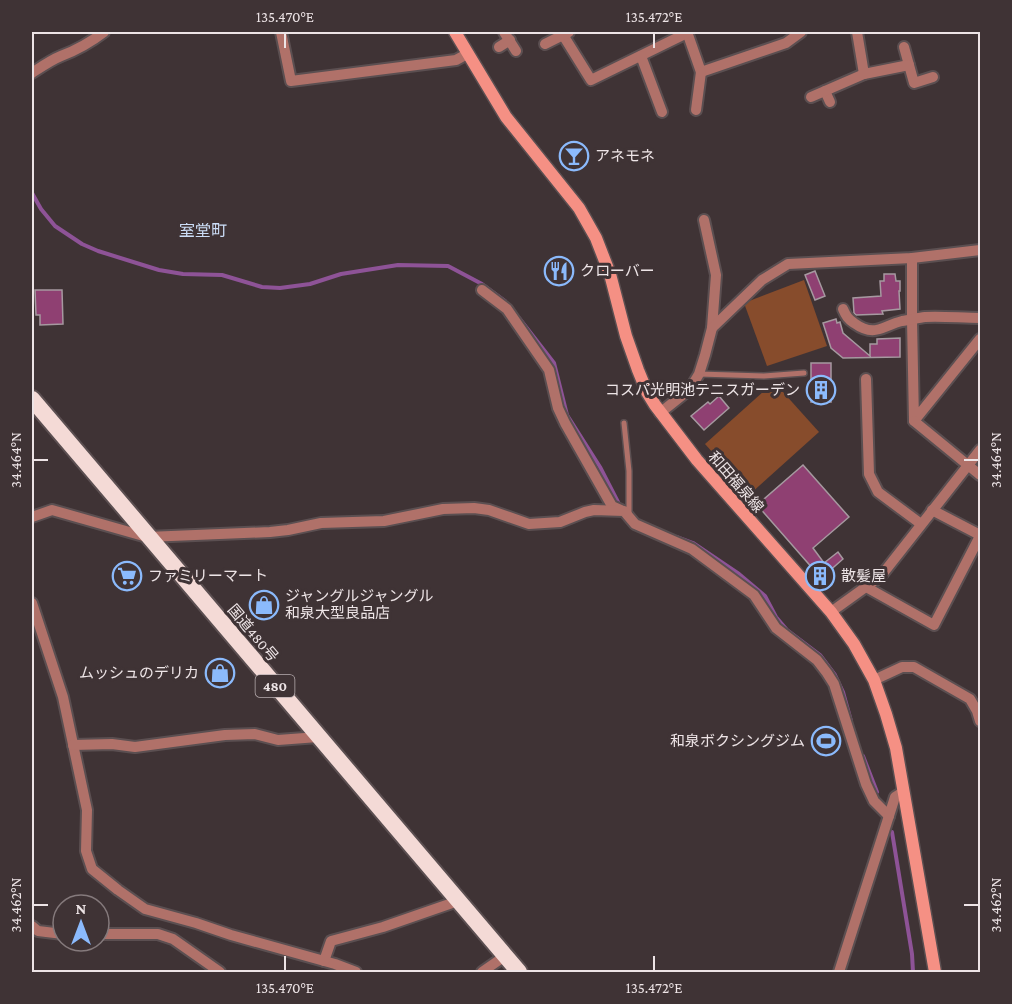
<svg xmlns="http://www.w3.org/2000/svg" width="1012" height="1004" viewBox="0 0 1012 1004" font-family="'Crimson Pro','Noto Sans JP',serif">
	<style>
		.green { fill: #874c2c }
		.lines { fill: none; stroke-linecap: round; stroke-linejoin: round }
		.stream { stroke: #8e5397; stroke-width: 4 }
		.building { fill: #8f4072; stroke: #a699a0; stroke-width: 1.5 }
		.service-casing { stroke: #5b4f51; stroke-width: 8 }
		.minor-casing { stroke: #5b4f51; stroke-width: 14 }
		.secondary-casing { stroke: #5b4f51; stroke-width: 15 }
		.trunk-casing { stroke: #5b4f51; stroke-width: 20 }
		.service { stroke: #b07169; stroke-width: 5 }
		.minor { stroke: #b07169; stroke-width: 10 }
		.secondary { stroke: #f59084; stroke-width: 12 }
		.trunk { stroke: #f4dad6; stroke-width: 16 }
		.ticks { fill: none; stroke: #ede4e6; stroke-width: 2 }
		.labels { text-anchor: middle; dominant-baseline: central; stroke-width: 6; stroke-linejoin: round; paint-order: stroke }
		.shield { fill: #3f3335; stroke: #b9afb1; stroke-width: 1.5 }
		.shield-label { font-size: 14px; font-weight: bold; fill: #ede4e6 }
		.poi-label { font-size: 15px; fill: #ede4e6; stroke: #3f3335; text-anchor: start }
		.street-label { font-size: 15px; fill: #ede4e6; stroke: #3f3335 }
		.neighbourhood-label { font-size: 16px; fill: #ccdef8; stroke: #3f3335 }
		.neatline { fill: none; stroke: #ede4e6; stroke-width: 2 }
		.ticks-label { font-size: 15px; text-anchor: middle; fill: #ede4e6 }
	</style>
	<rect width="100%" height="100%" fill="#3f3335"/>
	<g class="green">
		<path d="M804 280 827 346 767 366 744 303Z"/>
		<path d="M774 382 819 432 750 494 705 444Z"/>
	</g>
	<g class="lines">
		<g class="stream">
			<path d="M32 193 41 209 55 226 82 244 98 251 159 270 183 274 222 275 262 287 280 288 310 284 341 274 398 265 448 266 482 284 505 301"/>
			<path d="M519 318 554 363 567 415 600 467 620 506"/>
			<path d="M677 537 693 543 739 574 765 596 776 617 787 630 820 655 835 675 843 692 851 721"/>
			<path d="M863 756 877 792"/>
			<path d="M892 832 912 954 913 972"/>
		</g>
	</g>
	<g class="building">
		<path d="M815 271 825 296 815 300 805 275Z"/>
		<path d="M884 274H895L896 281H900V291H899L900 309 882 311 883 314 856 315 854 313 853 298 881 296 880 281H884Z"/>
		<path d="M35 290H62L63 324 40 325V315H36Z"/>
		<path d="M836 319 837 323 840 322 843 333 870 356V344H877V339L900 338V357L843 358 831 348 823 323Z"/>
		<rect x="811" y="363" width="20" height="39"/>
		<path d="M719 396 729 408 704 430 691 416 708 402 710 404Z"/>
		<path d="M803 465 849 517 813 548 824 563 838 552 843 559 819 580 813 571 814 570 757 505Z"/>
	</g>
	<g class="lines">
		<g class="service-casing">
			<g id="service">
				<path d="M699 374 764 376 804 373"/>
				<path d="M624 423 629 471V516"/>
			</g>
		</g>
		<g class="minor-casing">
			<g id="minor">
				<path d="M281 32 291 81 456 60 467 54"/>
				<path d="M504 32 516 51"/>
				<path d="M687 32 701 72 786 43 801 32"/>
				<path d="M857 32 864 74"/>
				<path d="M563 35 591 80 687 33"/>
				<path d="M545 44 569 32"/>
				<path d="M499 47 510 40"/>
				<path d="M904 47 914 83 933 77"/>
				<path d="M641 56 662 112"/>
				<path d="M32 73C41 67 51 60 61 56 77 50 91 42 104 32"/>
				<path d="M825 91 830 102"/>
				<path d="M811 97 864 74 909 65"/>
				<path d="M696 110 701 72"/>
				<path d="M704 220 716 275 712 328"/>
				<path d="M912 258V320L914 421 980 339"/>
				<path d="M482 290 507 309 549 370 558 408 565 423 612 506 621 510"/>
				<path d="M843 309C846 316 848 319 854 323 875 338 882 326 902 321 909 320 918 318 925 317 943 316 962 318 980 318"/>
				<path d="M866 379 869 474 878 492 921 524"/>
				<path d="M660 413 690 389 699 374 705 355 712 328 762 280 788 264 912 258 980 250"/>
				<path d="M914 421 980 475"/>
				<path d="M932 510 980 535"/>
				<path d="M32 517 52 510 147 537 270 532 288 530 321 523 384 521 443 509 474 508 489 510 529 524 560 522 585 512 594 510 624 511 635 524 692 549 754 595 776 628 817 660 827 673 834 684 866 784 874 801 889 816"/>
				<path d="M866 587 934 625 980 536"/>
				<path d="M32 603 63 697 87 810 86 851 92 869 118 890 145 909 196 923 231 935 335 964 356 972"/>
				<path d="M831 612 881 576 980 450"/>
				<path d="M874 680 902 667H914L970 699 977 711 980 721"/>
				<path d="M73 745 112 744 135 747 225 735 255 734 278 740 318 737"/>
				<path d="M32 926 38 931 63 934"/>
				<path d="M99 934H158L173 939 220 972"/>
				<path d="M324 961 331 941 383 927 458 901"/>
				<path d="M482 972 505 956"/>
				<path d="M839 972 895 797 903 792"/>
			</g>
		</g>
		<g class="secondary-casing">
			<path id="secondary" d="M455 32 506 117 579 208 596 238 610 274 626 336 638 370 647 392 655 405 697 460 831 612 854 644 874 680 886 714 896 748 935 972"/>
		</g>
		<g class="trunk-casing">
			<path id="trunk" d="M32 399 519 972"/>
		</g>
		<use href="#service" class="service"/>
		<use href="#minor" class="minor"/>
		<use href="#secondary" class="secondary"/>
		<use href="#trunk" class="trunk"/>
	</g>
	<path class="ticks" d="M285 33V48M654 33V48M33 460H48M964 460H979M33 905H48M964 905H979M285 956V971M654 956V971"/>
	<defs>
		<g id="bar-ring" transform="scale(1.5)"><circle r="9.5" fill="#3f3335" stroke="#8bbafc" stroke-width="1.5"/><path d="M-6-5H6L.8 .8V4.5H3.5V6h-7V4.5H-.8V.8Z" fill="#8bbafc"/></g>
		<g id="restaurant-ring" transform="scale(1.5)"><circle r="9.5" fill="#3f3335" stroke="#8bbafc" stroke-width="1.5"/><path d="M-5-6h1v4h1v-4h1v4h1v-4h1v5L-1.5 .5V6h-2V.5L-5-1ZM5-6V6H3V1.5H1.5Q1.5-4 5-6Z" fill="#8bbafc"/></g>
		<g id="building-ring" transform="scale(1.5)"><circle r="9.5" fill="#3f3335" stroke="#8bbafc" stroke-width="1.5"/><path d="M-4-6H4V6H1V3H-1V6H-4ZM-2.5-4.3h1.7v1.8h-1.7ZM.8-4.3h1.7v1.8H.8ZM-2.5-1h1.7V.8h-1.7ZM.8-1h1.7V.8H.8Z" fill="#8bbafc"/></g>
		<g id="supermarket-ring" transform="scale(1.5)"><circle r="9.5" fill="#3f3335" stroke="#8bbafc" stroke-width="1.5"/><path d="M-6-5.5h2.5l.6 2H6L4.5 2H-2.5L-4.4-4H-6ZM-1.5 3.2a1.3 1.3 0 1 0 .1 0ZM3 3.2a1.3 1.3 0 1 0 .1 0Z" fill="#8bbafc"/></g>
		<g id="shop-ring" transform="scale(1.5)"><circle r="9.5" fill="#3f3335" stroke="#8bbafc" stroke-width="1.5"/><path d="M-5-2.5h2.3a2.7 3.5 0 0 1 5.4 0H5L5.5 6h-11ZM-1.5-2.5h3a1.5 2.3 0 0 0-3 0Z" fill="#8bbafc"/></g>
		<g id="stadium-ring" transform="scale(1.5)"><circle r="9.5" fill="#3f3335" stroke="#8bbafc" stroke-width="1.5"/><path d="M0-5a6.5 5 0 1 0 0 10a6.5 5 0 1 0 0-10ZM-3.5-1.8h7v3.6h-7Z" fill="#8bbafc"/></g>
	</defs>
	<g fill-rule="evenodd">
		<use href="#bar-ring" x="574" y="156"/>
		<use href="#restaurant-ring" x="559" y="271"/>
		<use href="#building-ring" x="821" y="390"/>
		<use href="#supermarket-ring" x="127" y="576"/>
		<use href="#building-ring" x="820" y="576"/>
		<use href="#shop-ring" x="264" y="605"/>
		<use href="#shop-ring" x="220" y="673"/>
		<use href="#stadium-ring" x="826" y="741"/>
	</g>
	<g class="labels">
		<rect class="shield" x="255.5" y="675" width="39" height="22" rx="4.5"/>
		<g class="shield-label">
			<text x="275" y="686">480</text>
		</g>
		<g class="poi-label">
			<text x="595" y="156">アネモネ</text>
			<text x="580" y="271">クローバー</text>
			<text x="800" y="390" text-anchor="end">コスパ光明池テニスガーデン</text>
			<text x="148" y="576">ファミリーマート</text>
			<text x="841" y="576">散髪屋</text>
			<text x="285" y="596">ジャングルジャングル<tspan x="285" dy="17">和泉大型良品店</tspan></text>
			<text x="199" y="673" text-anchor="end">ムッシュのデリカ</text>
			<text x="805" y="741" text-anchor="end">和泉ボクシングジム</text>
		</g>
		<g class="street-label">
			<text transform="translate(736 482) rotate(49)">和田福泉線</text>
			<text transform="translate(253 633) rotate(50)">国道480号</text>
		</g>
		<g class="neighbourhood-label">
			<text x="203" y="230">室堂町</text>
		</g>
	</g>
	<rect width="1012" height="1004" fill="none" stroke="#3f3335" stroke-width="66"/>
	<g transform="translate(81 923)"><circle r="28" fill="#3f3335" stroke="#857a7c" stroke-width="1.5"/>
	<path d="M0-4.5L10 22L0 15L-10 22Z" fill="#8bbafc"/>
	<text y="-9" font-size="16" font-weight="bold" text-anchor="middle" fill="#ede4e6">N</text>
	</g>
	<rect x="33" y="33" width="946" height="938" class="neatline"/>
	<g class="ticks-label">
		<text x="285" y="22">135.470°E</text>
		<text x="654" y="22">135.472°E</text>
		<text transform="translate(16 460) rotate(-90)" y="5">34.464°N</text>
		<text transform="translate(996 460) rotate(-90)" y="5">34.464°N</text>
		<text transform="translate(16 905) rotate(-90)" y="5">34.462°N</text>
		<text transform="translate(996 905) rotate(-90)" y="5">34.462°N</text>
		<text x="285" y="993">135.470°E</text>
		<text x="654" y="993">135.472°E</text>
	</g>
</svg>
